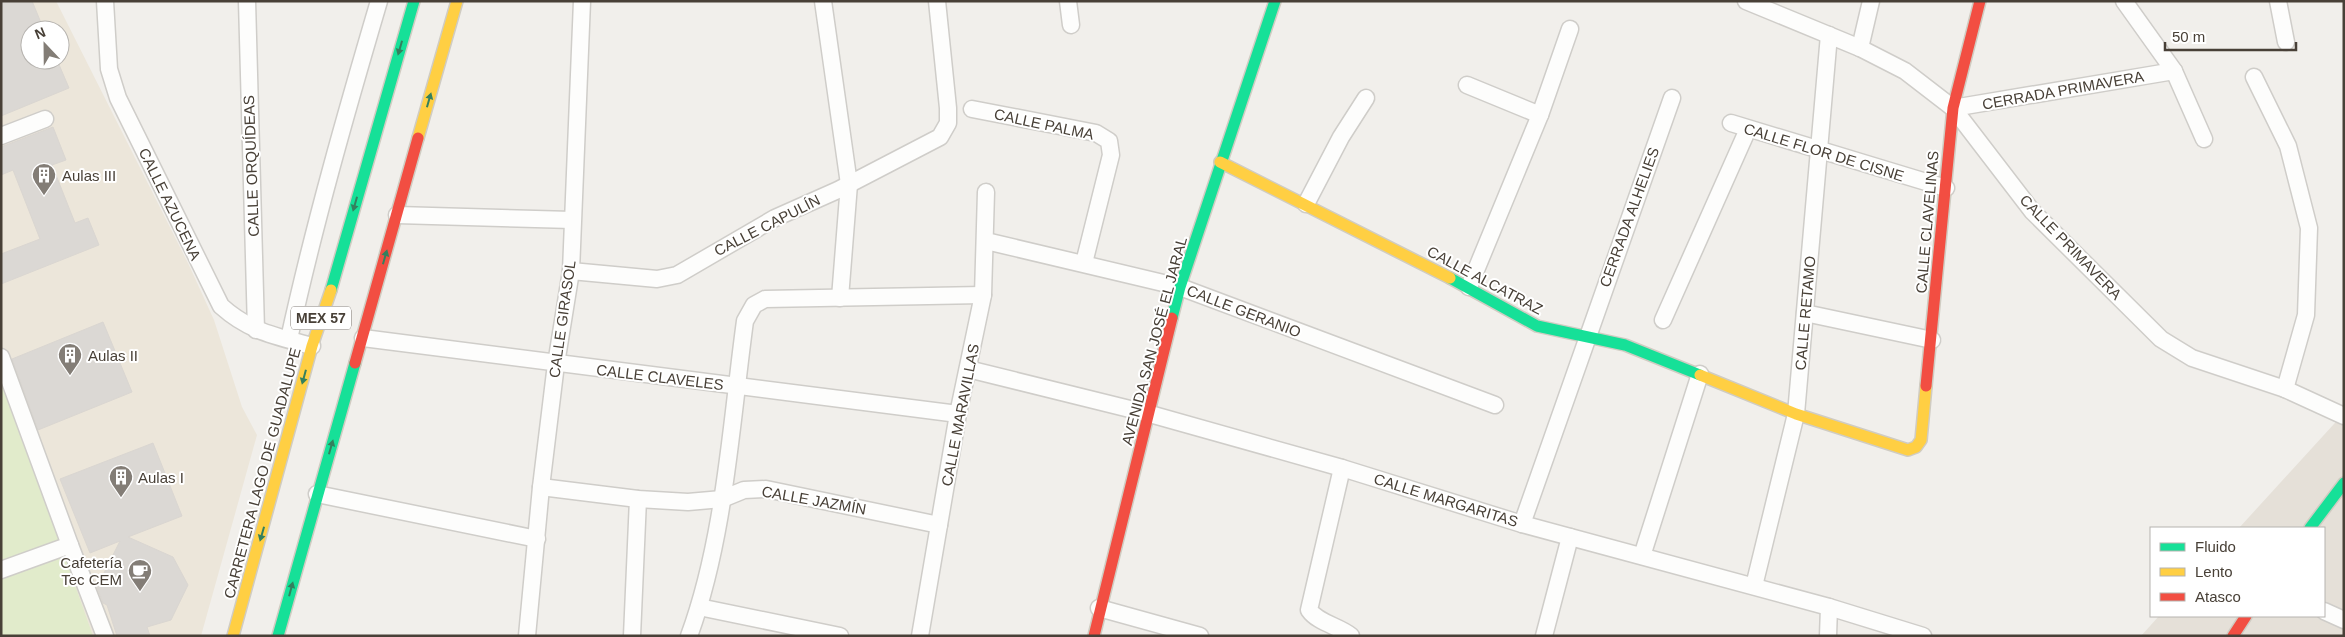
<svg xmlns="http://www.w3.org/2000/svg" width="2345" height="637" viewBox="0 0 2345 637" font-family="Helvetica,sans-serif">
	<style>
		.residential { fill: #e5e0d8 }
		.education { fill: #ece6da; fill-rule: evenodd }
		.green { fill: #e1ebcb }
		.building { fill: #dbd8d4; stroke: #dad6d1 }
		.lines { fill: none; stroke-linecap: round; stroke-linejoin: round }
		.street-casing { stroke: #cfcdc9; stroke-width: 19 }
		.fast-casing { stroke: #d0ccc2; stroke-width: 14 }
		.slow-casing { stroke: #d0ccc2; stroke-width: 14 }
		.jam-casing { stroke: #d0ccc2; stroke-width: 14 }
		.street { stroke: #fdfdfc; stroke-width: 16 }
		.fast { stroke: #16e098; stroke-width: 11 }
		.slow { stroke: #ffcf43; stroke-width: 11 }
		.jam { stroke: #f24e42; stroke-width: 11 }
		.oneway { fill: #34805e }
		.labels { text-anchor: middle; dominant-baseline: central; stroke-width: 4; stroke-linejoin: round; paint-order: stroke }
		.shield { fill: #fff; stroke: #7f7973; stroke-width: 1 }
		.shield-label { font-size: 14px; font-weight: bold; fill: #484037 }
		.street-label { font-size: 15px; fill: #484037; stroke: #fff }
		.poi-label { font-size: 15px; fill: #484037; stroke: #fff; text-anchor: start }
	</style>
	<rect width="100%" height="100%" fill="#f1efeb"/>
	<path class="residential" d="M2344 413V636H2141L2159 616H2324V528H2239Z"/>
	<path class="education" d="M1 1H56L188 263 214 320 242 407 257 435 201 636H1ZM30 30H60V60H30Z"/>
	<path class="green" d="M1 376 93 636H1Z"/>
	<g class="building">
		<path d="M1 1H32L44 30H30V60H57L69 88 1 116Z"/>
		<path d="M53 127 66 160 52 165 75 223 88 218 99 245 1 284V254L40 239 13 170 1 175V147Z"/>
		<path d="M103 322 132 392 38 430 12 359Z"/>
		<path d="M153 443 182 516 128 537 173 557 188 585 171 620 147 627 150 636H117L107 605 103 603 97 587 120 541 90 553 60 479Z"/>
	</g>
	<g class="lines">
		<g class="street-casing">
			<g id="street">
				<path d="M105 1 109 69 118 98 221 306C250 332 276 336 312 346"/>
				<path d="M247 1 256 330"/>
				<path d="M823 1 849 184 840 298"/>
				<path d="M1068 1 1071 25"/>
				<path d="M1746 1 1860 48 1905 71 1953 108 2032 211 2161 339 2192 358 2285 389 2344 416"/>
				<path d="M2124 1 2174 71 2204 139"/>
				<path d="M2278 1 2286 42"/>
				<path d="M1860 48 1871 1"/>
				<path d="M2254 77 2288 146 2309 228 2306 315 2285 389"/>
				<path d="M1467 85 1540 115"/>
				<path d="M1953 108 2174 71"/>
				<path d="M972 109 1096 133 1109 141 1111 155 1084 263"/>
				<path d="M1731 123 1946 188"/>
				<path d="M1 136 45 119"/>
				<path d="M1306 204 1341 137 1366 98"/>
				<path d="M397 215 572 220"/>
				<path d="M986 241 1180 287 1495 405"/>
				<path d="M571 271 657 279 677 275 775 218 838 190 940 137 948 123V108L937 1"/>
				<path d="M1469 287 1540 115 1570 29"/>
				<path d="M1805 313 1932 340"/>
				<path d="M1663 320 1748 129"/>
				<path d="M363 338 958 414"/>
				<path d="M289 339C314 225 346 113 379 1"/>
				<path d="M1 357 70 545"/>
				<path d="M968 369 1150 414 1342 468 1522 524 1829 607 1923 636"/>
				<path d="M1342 468 1309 610C1318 623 1339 626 1351 636"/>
				<path d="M541 487 638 499 688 502 722 499 744 490 766 489 939 525"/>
				<path d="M317 494 537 539"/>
				<path d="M1522 524 1672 98"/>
				<path d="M1642 556 1700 374"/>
				<path d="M1 570 70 545 105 636"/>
				<path d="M1754 586 1796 414 1829 35"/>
				<path d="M699 607 840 636"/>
				<path d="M1099 608 1200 636"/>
				<path d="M2324 611 2344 620"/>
				<path d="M527 636 541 487 556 364 571 271 582 1"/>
				<path d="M632 636 638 499"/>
				<path d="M689 636C725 538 731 423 745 321L754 305 765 299 983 295"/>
				<path d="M920 636 958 414 983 295 986 192"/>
				<path d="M1544 636 1570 537"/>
				<path d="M1828 636 1829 607"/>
			</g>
		</g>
		<g class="fast-casing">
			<g id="fast">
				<path d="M1450 278 1537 326 1625 345 1700 375"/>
				<path d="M331 290 414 1"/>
				<path d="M1172 318 1180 287 1275 1"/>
				<path d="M2310 528 2344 483"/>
				<path d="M278 636 355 363"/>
			</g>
		</g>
		<g class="slow-casing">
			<g id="slow">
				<path d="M418 138 457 1"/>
				<path d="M1220 162 1450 278"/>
				<path d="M1700 375 1796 414 1908 450 1916 447 1921 440 1926 386"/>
				<path d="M233 636 312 346 331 290"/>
			</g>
		</g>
		<g class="jam-casing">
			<g id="jam">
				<path d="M355 363 418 138"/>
				<path d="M1926 386 1953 108 1980 1"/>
				<path d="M1094 636 1172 318"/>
				<path d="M2233 636 2246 616"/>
			</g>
		</g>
		<use href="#street" class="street"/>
		<use href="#fast" class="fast"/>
		<use href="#slow" class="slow"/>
		<use href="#jam" class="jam"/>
	</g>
	<defs><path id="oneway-solid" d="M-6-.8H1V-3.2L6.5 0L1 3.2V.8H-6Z" transform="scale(1.25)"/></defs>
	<g class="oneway">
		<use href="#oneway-solid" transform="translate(400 48) rotate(106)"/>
		<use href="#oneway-solid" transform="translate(429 100) rotate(-74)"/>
		<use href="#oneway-solid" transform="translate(355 204) rotate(106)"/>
		<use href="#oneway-solid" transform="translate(385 257) rotate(-74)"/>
		<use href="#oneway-solid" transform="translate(304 377) rotate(105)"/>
		<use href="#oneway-solid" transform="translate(331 447) rotate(-74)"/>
		<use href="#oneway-solid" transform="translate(262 534) rotate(106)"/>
		<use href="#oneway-solid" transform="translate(291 589) rotate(-75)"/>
	</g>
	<defs>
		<g id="building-pin" transform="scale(1.25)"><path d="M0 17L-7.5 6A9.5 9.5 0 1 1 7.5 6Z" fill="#837d76" stroke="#fff"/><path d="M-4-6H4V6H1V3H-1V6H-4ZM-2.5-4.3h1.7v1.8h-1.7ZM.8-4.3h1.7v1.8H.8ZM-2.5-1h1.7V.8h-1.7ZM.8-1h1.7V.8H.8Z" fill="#fff"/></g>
		<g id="cafe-pin" transform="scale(1.25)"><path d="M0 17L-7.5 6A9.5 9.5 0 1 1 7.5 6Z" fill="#837d76" stroke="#fff"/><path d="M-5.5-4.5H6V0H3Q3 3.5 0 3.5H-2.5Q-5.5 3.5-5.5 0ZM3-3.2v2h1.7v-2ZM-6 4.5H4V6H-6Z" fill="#fff"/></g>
	</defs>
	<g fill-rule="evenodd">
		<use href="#building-pin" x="44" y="175"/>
		<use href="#building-pin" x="70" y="355"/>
		<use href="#building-pin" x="121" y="477"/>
		<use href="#cafe-pin" x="140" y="571"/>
	</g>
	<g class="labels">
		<rect class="shield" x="291" y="306.5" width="60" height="23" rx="4"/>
		<g class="shield-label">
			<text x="321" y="318">MEX 57</text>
		</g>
		<g class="street-label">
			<text transform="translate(2063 90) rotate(-10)">CERRADA PRIMAVERA</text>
			<text transform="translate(1044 124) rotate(12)">CALLE PALMA</text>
			<text transform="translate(1824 152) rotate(17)">CALLE FLOR DE CISNE</text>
			<text transform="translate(251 166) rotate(-92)">CALLE ORQUÍDEAS</text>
			<text transform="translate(170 204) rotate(64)">CALLE AZUCENA</text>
			<text transform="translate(1629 217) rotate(-70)">CERRADA ALHELIES</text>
			<text transform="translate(1927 222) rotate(-85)">CALLE CLAVELINAS</text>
			<text transform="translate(767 225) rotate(-27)">CALLE CAPULÍN</text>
			<text transform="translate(2071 247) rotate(46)">CALLE PRIMAVERA</text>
			<text transform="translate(1485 280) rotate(28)">CALLE ALCATRAZ</text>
			<text transform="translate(1244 311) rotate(21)">CALLE GERANIO</text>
			<text transform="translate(1805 313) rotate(-85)">CALLE RETAMO</text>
			<text transform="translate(562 319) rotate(-82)">CALLE GIRASOL</text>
			<text transform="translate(1154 341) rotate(-75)">AVENIDA SAN JOSÉ EL JARAL</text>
			<text transform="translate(660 377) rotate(7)">CALLE CLAVELES</text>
			<text transform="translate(960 415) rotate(-79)">CALLE MARAVILLAS</text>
			<text transform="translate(262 473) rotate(-75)">CARRETERA LAGO DE GUADALUPE</text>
			<text transform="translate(814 500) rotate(10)">CALLE JAZMÍN</text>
			<text transform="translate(1446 500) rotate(17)">CALLE MARGARITAS</text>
		</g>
		<g class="poi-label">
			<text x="62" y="175">Aulas III</text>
			<text x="88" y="355">Aulas II</text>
			<text x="138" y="477">Aulas I</text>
			<text x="122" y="562" text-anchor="end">Cafetería<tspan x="122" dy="17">Tec CEM</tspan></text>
		</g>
	</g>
	<rect width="2345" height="637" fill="none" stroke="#484037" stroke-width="5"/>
	<rect x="2150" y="527" width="175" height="90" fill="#ffffff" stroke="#b6b3af"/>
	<rect x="2160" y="543" width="25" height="8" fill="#16e098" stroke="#b6b3af"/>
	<text x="2195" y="552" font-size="15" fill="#484037">Fluido</text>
	<rect x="2160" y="568" width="25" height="8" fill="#ffcf43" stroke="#b6b3af"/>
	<text x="2195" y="577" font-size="15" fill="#484037">Lento</text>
	<rect x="2160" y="593" width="25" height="8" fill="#f24e42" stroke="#b6b3af"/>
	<text x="2195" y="602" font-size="15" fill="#484037">Atasco</text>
	<g transform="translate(45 45) rotate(338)"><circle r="24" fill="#ffffff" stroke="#b6b3af"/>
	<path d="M0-4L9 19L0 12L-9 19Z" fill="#837d76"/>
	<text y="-8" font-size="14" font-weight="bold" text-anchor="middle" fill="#484037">N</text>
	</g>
	<path d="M2165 42v8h131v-8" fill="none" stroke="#484037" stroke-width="2.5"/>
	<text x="2172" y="42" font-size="15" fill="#484037" stroke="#ffffff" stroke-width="4" paint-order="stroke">50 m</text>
</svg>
